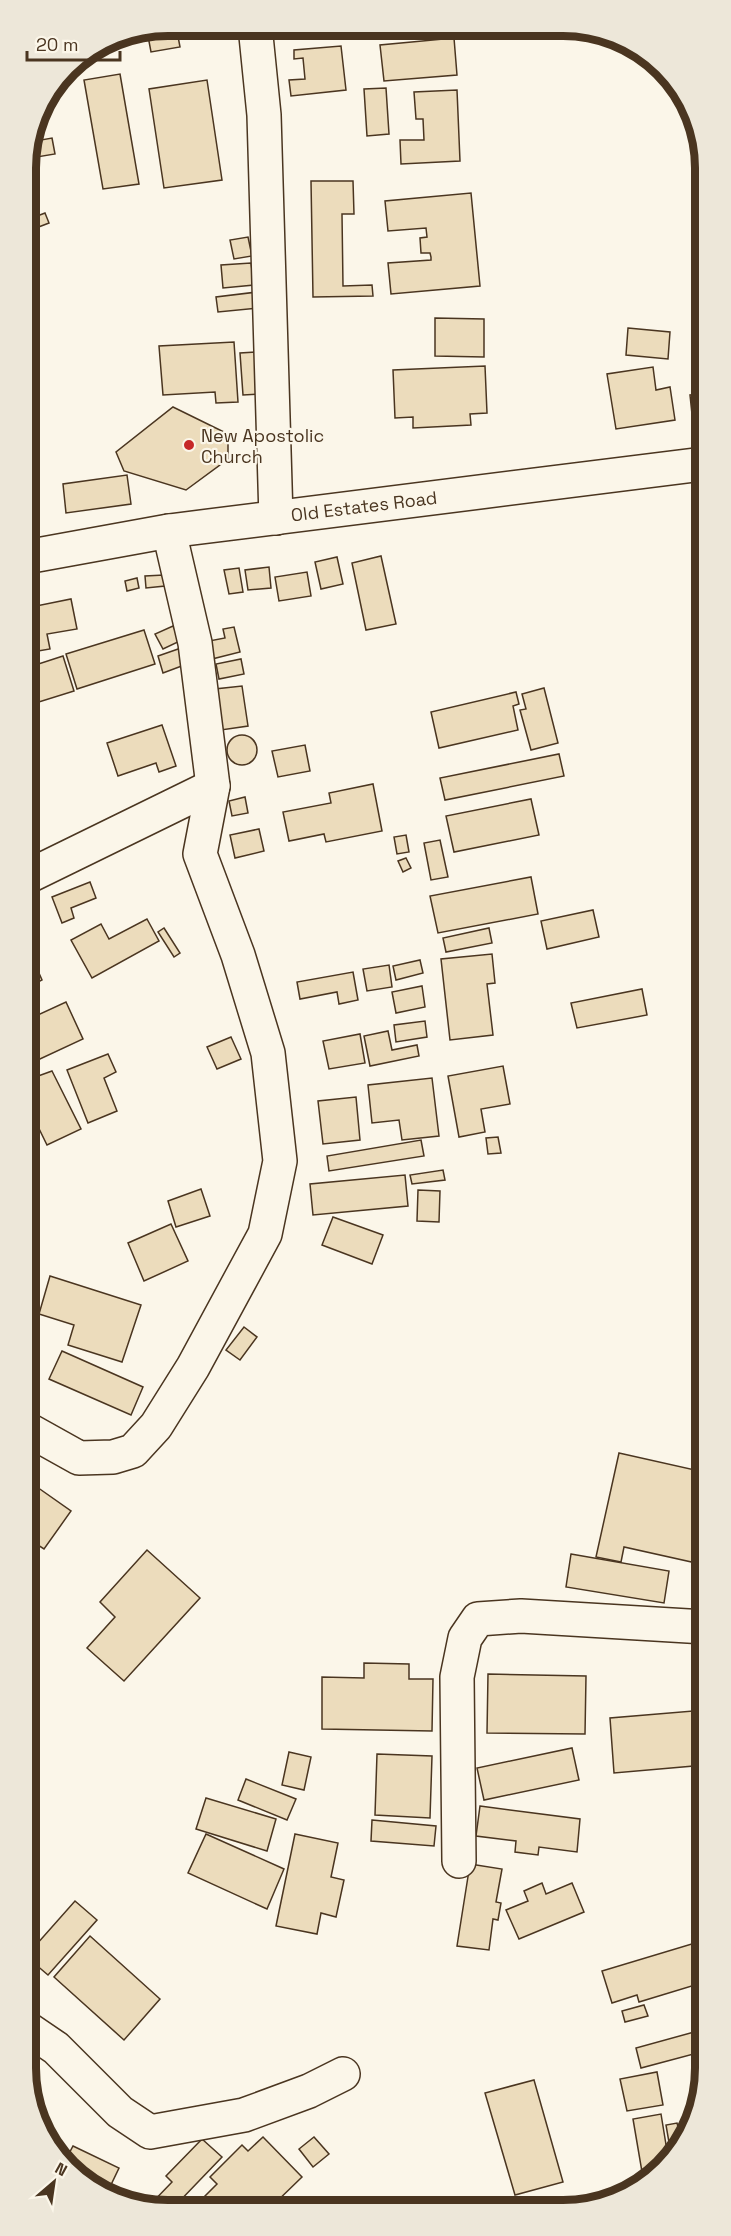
<svg xmlns="http://www.w3.org/2000/svg" width="731" height="2236" viewBox="0 0 731 2236" font-family="'Space Grotesk',sans-serif">
	<style>
		.building { fill: #ecdcbc; stroke: #4a3520; stroke-width: 1.5 }
		.lines { fill: none; stroke-linecap: round; stroke-linejoin: round }
		.minor-casing { stroke: #4a3520; stroke-width: 36 }
		.minor { stroke: #fbf6e9; stroke-width: 33 }
		.poi-dot { fill: #c62828; stroke: #fbf6e9; stroke-width: 2 }
		.labels { text-anchor: middle; dominant-baseline: central; stroke-width: 4.5; stroke-linejoin: round; paint-order: stroke }
		.poi-label { font-size: 18px; fill: #4a3520; stroke: #fbf6e9; text-anchor: start }
		.street-label { font-size: 18px; fill: #4a3520; stroke: #fbf6e9 }
		.rim { fill: none; stroke: #4a3520; stroke-width: 8 }
	</style>
	<rect width="100%" height="100%" fill="#fbf6e9"/>
	<g class="building">
		<path d="M177 31 180 47 151 52 148 36Z"/>
		<path d="M454 38 457 75 384 81 380 45Z"/>
		<path d="M341 46 346 90 291 96 289 80 305 79 303 58 294 59V50Z"/>
		<path d="M120 74 139 184 103 189 84 80Z"/>
		<path d="M207 80 222 180 164 188 149 89Z"/>
		<path d="M386 88 389 134 367 136 364 89Z"/>
		<path d="M457 90 460 161 401 164 400 140H424L423 119H416L414 92Z"/>
		<path d="M52 138 55 154 37 157 35 141Z"/>
		<path d="M311 181H353L354 214H342L343 286 372 285 373 296 313 297Z"/>
		<path d="M471 193 480 286 391 294 388 263 431 260V257L430 253H421L420 238 427 237 426 228 388 231 385 201Z"/>
		<path d="M45 213 49 223 36 228 32 218Z"/>
		<path d="M248 237 252 256 234 259 230 240Z"/>
		<path d="M251 263 254 285 223 288 221 265Z"/>
		<path d="M257 292 258 308 218 312 216 297Z"/>
		<path d="M435 318 484 319V357L435 356Z"/>
		<path d="M628 328 670 332 668 359 626 355Z"/>
		<path d="M234 342 238 402 216 403 215 392 163 395 159 346Z"/>
		<path d="M258 352 260 394 243 395 240 353Z"/>
		<path d="M485 366 487 413 470 414 471 425 413 428V417L395 418 393 370Z"/>
		<path d="M653 367 656 390 670 387 675 420 616 429 607 374Z"/>
		<path d="M703 394V423L693 424 690 395Z"/>
		<path d="M173 407 228 434V459L186 490 124 471 116 452Z"/>
		<path d="M127 475 131 504 66 513 63 484Z"/>
		<path d="M381 556 396 624 366 630 352 563Z"/>
		<path d="M337 557 343 584 321 589 315 562Z"/>
		<path d="M269 567 271 588 248 590 245 570Z"/>
		<path d="M239 568 243 592 229 594 224 570Z"/>
		<path d="M307 572 311 596 279 601 275 577Z"/>
		<path d="M164 575 165 586 146 588 145 576Z"/>
		<path d="M137 578 139 588 127 591 125 581Z"/>
		<path d="M71 599 77 629 47 634 50 649 26 653V608Z"/>
		<path d="M173 626 180 641 163 649 155 634Z"/>
		<path d="M234 627 240 652 212 659 209 641 225 638 223 629Z"/>
		<path d="M144 630 155 664 77 689 66 654Z"/>
		<path d="M181 648 187 664 163 673 158 656Z"/>
		<path d="M63 656 74 691 26 706V668Z"/>
		<path d="M241 659 244 674 219 679 216 664Z"/>
		<path d="M242 686 248 726 221 730 215 689Z"/>
		<path d="M544 688 558 743 531 750 520 710 526 709 522 694Z"/>
		<path d="M516 692 519 704 513 706 518 730 439 748 431 712Z"/>
		<path d="M162 725 176 766 159 772 156 763 118 776 107 743Z"/>
		<circle cx="242" cy="750" r="15"/>
		<path d="M305 745 310 771 278 777 272 751Z"/>
		<path d="M559 754 564 776 445 800 440 778Z"/>
		<path d="M373 784 382 831 326 842 324 834 289 841 283 812 331 803 329 793Z"/>
		<path d="M245 797 248 813 232 816 229 801Z"/>
		<path d="M531 799 539 835 454 852 446 816Z"/>
		<path d="M259 829 264 851 235 858 230 835Z"/>
		<path d="M406 835 409 852 397 854 394 837Z"/>
		<path d="M440 840 448 877 431 880 424 843Z"/>
		<path d="M406 858 411 868 403 872 398 861Z"/>
		<path d="M531 877 538 914 438 933 430 896Z"/>
		<path d="M90 882 96 898 71 908 74 918 62 923 52 897Z"/>
		<path d="M593 910 599 937 547 949 541 921Z"/>
		<path d="M147 919 159 941 92 978 71 940 101 924 109 939Z"/>
		<path d="M164 928 180 953 174 957 158 932Z"/>
		<path d="M489 928 492 943 446 952 443 938Z"/>
		<path d="M27 946 42 980 27 988Z"/>
		<path d="M492 954 495 983 487 984 493 1035 450 1040 441 959Z"/>
		<path d="M420 960 423 973 396 980 393 966Z"/>
		<path d="M389 965 392 987 367 991 363 969Z"/>
		<path d="M353 972 358 1000 339 1004 337 992 300 999 297 982Z"/>
		<path d="M422 986 425 1007 396 1013 392 992Z"/>
		<path d="M642 989 647 1015 577 1028 571 1003Z"/>
		<path d="M66 1002 83 1039 27 1065V1020Z"/>
		<path d="M425 1021 427 1037 396 1042 394 1025Z"/>
		<path d="M388 1031 392 1050 417 1045 419 1056 370 1066 364 1036Z"/>
		<path d="M360 1034 365 1063 329 1069 323 1041Z"/>
		<path d="M231 1037 241 1059 217 1069 207 1047Z"/>
		<path d="M108 1054 116 1072 104 1078 117 1111 88 1123 67 1070Z"/>
		<path d="M503 1066 510 1104 481 1109 485 1132 459 1137 448 1076Z"/>
		<path d="M52 1071 81 1129 47 1145 27 1104V1080Z"/>
		<path d="M432 1078 439 1136 402 1140 399 1120 372 1123 368 1085Z"/>
		<path d="M356 1097 360 1140 323 1144 318 1101Z"/>
		<path d="M498 1137 501 1153 488 1154 486 1138Z"/>
		<path d="M421 1140 424 1156 329 1171 327 1156Z"/>
		<path d="M443 1170 445 1180 412 1184 410 1175Z"/>
		<path d="M405 1175 408 1206 313 1215 310 1184Z"/>
		<path d="M201 1189 210 1216 176 1227 168 1201Z"/>
		<path d="M418 1190 440 1191 439 1222 417 1221Z"/>
		<path d="M333 1217 383 1235 372 1264 322 1245Z"/>
		<path d="M171 1224 188 1261 144 1281 128 1243Z"/>
		<path d="M50 1276 141 1305 122 1362 68 1345 74 1325 39 1314Z"/>
		<path d="M244 1327 257 1337 240 1360 226 1350Z"/>
		<path d="M62 1351 143 1387 131 1415 49 1379Z"/>
		<path d="M619 1453 704 1472 705 1565 624 1547 621 1562 596 1557Z"/>
		<path d="M27 1480 71 1511 44 1549 27 1538Z"/>
		<path d="M147 1550 200 1598 124 1681 87 1648 115 1617 100 1602Z"/>
		<path d="M571 1554 669 1571 664 1603 566 1587Z"/>
		<path d="M364 1663 409 1664V1679H433L432 1731 322 1729V1677L364 1678Z"/>
		<path d="M488 1674 586 1676 585 1734 487 1733Z"/>
		<path d="M705 1710V1765L614 1773 610 1718Z"/>
		<path d="M572 1748 579 1780 484 1800 477 1768Z"/>
		<path d="M289 1752 311 1757 304 1790 282 1785Z"/>
		<path d="M377 1754 432 1756 430 1818 375 1815Z"/>
		<path d="M246 1779 296 1799 287 1820 238 1800Z"/>
		<path d="M206 1798 276 1819 267 1851 196 1829Z"/>
		<path d="M480 1806 580 1819 577 1852 539 1847 538 1855 515 1852 516 1841 476 1836Z"/>
		<path d="M372 1820 436 1826 434 1846 371 1841Z"/>
		<path d="M206 1834 284 1869 267 1909 188 1873Z"/>
		<path d="M295 1834 338 1843 331 1877 344 1880 336 1917 321 1913 317 1934 276 1926Z"/>
		<path d="M470 1864 502 1869 496 1902 501 1903 498 1920 493 1919 489 1950 457 1946Z"/>
		<path d="M542 1883 546 1894 572 1883 584 1912 519 1939 506 1910 528 1901 524 1891Z"/>
		<path d="M75 1901 97 1920 48 1975 28 1958V1954Z"/>
		<path d="M90 1936 160 1999 124 2040 54 1977Z"/>
		<path d="M705 1940V1982L639 2002 637 1995 612 2003 602 1971Z"/>
		<path d="M644 2005 648 2016 625 2022 622 2011Z"/>
		<path d="M705 2029V2051L641 2068 636 2048Z"/>
		<path d="M657 2072 663 2105 627 2111 620 2079Z"/>
		<path d="M534 2080 563 2182 515 2195 485 2093Z"/>
		<path d="M661 2114 669 2163 661 2169 642 2172 633 2119Z"/>
		<path d="M677 2123 678 2127 693 2125 672 2160 666 2125Z"/>
		<path d="M263 2137 302 2177 270 2208H197L195 2206 217 2184 210 2177 242 2145 248 2151Z"/>
		<path d="M314 2137 329 2154 313 2167 299 2149Z"/>
		<path d="M202 2139 222 2157 173 2208H147L172 2182 166 2176Z"/>
		<path d="M73 2146 119 2168 108 2191 67 2169 64 2163Z"/>
		<path d="M623 2190 624 2195 591 2208H537Z"/>
	</g>
	<g class="lines">
		<g class="minor-casing">
			<g id="minor">
				<path d="M255 26 264 115 276 518"/>
				<path d="M26 557 169 531 703 464"/>
				<path d="M27 877 213 786"/>
				<path d="M27 1429 79 1458 113 1457 133 1451 156 1426 193 1367 265 1234 280 1161 268 1053 238 955 200 854 213 786 195 643 169 531"/>
				<path d="M459 1861 457 1677 465 1638 478 1619 521 1616 705 1627"/>
				<path d="M28 2029 56 2048 120 2112 150 2132 244 2115 309 2091 343 2074"/>
			</g>
		</g>
		<use href="#minor" class="minor"/>
	</g>
	<circle class="poi-dot" cx="189" cy="445" r="6"/>
	<g class="labels">
		<g class="poi-label">
			<text x="201" y="435">New Apostolic<tspan x="201" dy="21">Church</tspan></text>
		</g>
		<g class="street-label">
			<text transform="translate(364 506) rotate(-7)">Old Estates Road</text>
		</g>
	</g>
	<path d="M0 0H731V2236H0ZM168 36H563A132 132 0 0 1 695 168V2068A132 132 0 0 1 563 2200H168A132 132 0 0 1 36 2068V168A132 132 0 0 1 168 36Z" fill="#ede7d9" fill-rule="evenodd"/>
	<path class="rim" d="M168 36H563A132 132 0 0 1 695 168V2068A132 132 0 0 1 563 2200H168A132 132 0 0 1 36 2068V168A132 132 0 0 1 168 36Z"/>
	<g transform="translate(54 2182) rotate(29)" stroke="#fbf6e9" stroke-width="4.5" paint-order="stroke">
	<path d="M0-4.5L10 22L0 15L-10 22Z" fill="#4a3520"/>
	<text y="-9" font-size="16" font-weight="bold" text-anchor="middle" fill="#4a3520">N</text>
	</g>
	<path d="M27 51v9h93v-9" fill="none" stroke="#4a3520" stroke-width="3"/>
	<text x="36" y="51" font-size="18" fill="#4a3520" stroke="#fbf6e9" stroke-width="4.5" paint-order="stroke">20 m</text>
</svg>
